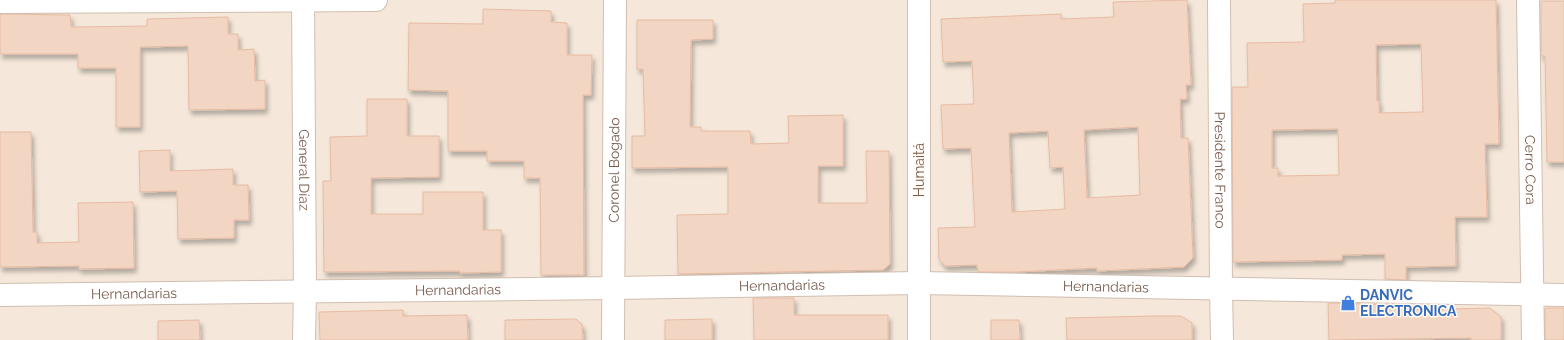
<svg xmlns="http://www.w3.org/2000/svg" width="1564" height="340" viewBox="0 0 1564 340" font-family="Raleway,sans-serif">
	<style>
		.residential { fill: #f5e8da }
		.building { fill: #f3d5c3; stroke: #e6bba3; fill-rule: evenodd; filter: url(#shadow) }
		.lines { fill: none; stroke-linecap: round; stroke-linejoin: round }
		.minor-casing { stroke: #d1beb0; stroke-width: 24 }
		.minor { stroke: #fff; stroke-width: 22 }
		.labels { text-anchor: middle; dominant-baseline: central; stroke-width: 3; stroke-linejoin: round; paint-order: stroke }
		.street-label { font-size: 14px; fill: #7a5c4d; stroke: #fffaf3 }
		.shop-label { font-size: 14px; font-weight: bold; fill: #366cbe; stroke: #fffaf3; text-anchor: start }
	</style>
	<defs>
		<filter id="shadow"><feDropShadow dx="2.5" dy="4.5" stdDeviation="2" flood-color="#0004"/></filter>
	</defs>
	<rect width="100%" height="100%" fill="#fdf6ec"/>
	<rect class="residential" x="0" y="0" width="1564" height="340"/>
	<g class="building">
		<path d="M1187 0 1191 85H1186L1187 99H1180L1181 138H1188L1193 258 1184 267 1097 271V268L1016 272H978L977 265 945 266 939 259 938 228 975 227 971 148 943 149 941 105 974 104 972 61 943 62 941 19 1061 14V19L1114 17 1113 2ZM1138 127 1140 195 1087 198 1084 130ZM1048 131 1050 168 1063 167 1065 209 1012 212 1009 133Z"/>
		<path d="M1335 0H1496L1499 144H1485L1487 217H1455L1456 266 1406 267V280L1385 279V254L1342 255V260L1233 262 1232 87H1248L1247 43 1304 42 1303 4 1335 3ZM1421 44 1423 112 1379 113V101H1377L1376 45ZM1338 129 1339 175 1278 176V168H1272V130Z"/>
		<path d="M1541 1H1564V162H1547L1545 56H1541Z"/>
		<path d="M483 9 551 11V22L567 23V55H592L591 95H583L584 275H541L540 178H524V161H487V151H448V91L408 90 409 23 483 24Z"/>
		<path d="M0 14 70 15 71 27 147 26V19L228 17V34H238V50L254 49 255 81 265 80V109L189 110 188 46 140 47V127H116V68H78V54H0Z"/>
		<path d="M637 20H713V39L691 40 690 127H701V131H750L751 144 789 143 788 116 843 115V166H818V203H867L866 151H889L890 264 883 270 678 274 677 215 728 214V167L632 168V136H645L643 69H637Z"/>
		<path d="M367 99H407V136H439V177L371 178V214H423V192H483V230H501V272L460 273V271L324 272 323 181H331L330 137 367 136Z"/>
		<path d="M0 132H31L33 232H37V243L79 242 78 203 133 202 134 268 79 269V266L0 267Z"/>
		<path d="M170 150V171L233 169V185H248L249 220H234V238L178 239 177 191 140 192 139 151Z"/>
		<path d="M753 298H794V315H888V340H754Z"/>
		<path d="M1328 303 1406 305V310L1490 308 1501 317V340H1471V338L1329 340Z"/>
		<path d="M1546 308H1564V340H1545V309Z"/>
		<path d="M403 310V316L467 315 468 340H320L319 312Z"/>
		<path d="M1152 316H1181L1192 323V340H1067L1066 318Z"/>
		<path d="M576 319 582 325 583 340H505V320Z"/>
		<path d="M712 319V340H665V320Z"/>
		<path d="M199 320 200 340H158V321Z"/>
		<path d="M991 320H1019L1020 340H991Z"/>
	</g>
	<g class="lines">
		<g class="minor-casing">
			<g id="minor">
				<path id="s1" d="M303 0 305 291 304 340"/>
				<path id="s2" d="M1219 0 1221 289 1222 340"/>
				<path id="s3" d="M1528 0 1533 340"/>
				<path d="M0 2 376 0"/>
				<path id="s4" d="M0 295 614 288 919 283 1564 295"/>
				<path id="s5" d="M613 340 615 0"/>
				<path d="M919 340V0"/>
			</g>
		</g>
		<use href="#minor" class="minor"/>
	</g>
	<defs>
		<g id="shop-bare" transform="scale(1.2)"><path d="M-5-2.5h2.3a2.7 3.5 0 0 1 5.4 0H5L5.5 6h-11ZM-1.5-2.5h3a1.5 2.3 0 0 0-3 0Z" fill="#3f7fe0" stroke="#fffaf3" stroke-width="2.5" paint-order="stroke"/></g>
	</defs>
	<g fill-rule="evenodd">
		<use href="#shop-bare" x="1348" y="303"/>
	</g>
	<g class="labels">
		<g class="street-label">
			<text stroke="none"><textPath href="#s1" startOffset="170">General Díaz</textPath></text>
			<text stroke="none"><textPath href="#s5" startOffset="170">Coronel Bogado</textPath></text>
			<text transform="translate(919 170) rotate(-90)">Humaitá</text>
			<text stroke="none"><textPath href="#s2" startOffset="170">Presidente Franco</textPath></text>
			<text stroke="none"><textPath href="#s3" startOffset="170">Cerro Cora</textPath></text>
			<text stroke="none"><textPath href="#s4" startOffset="782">Hernandarias</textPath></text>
			<text stroke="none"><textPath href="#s4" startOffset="1106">Hernandarias</textPath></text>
			<text stroke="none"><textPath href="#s4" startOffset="458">Hernandarias</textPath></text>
			<text stroke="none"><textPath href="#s4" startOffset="134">Hernandarias</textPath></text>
		</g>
		<g class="shop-label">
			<text x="1360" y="295">DANVIC<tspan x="1360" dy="16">ELECTRONICA</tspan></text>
		</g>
	</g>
</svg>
